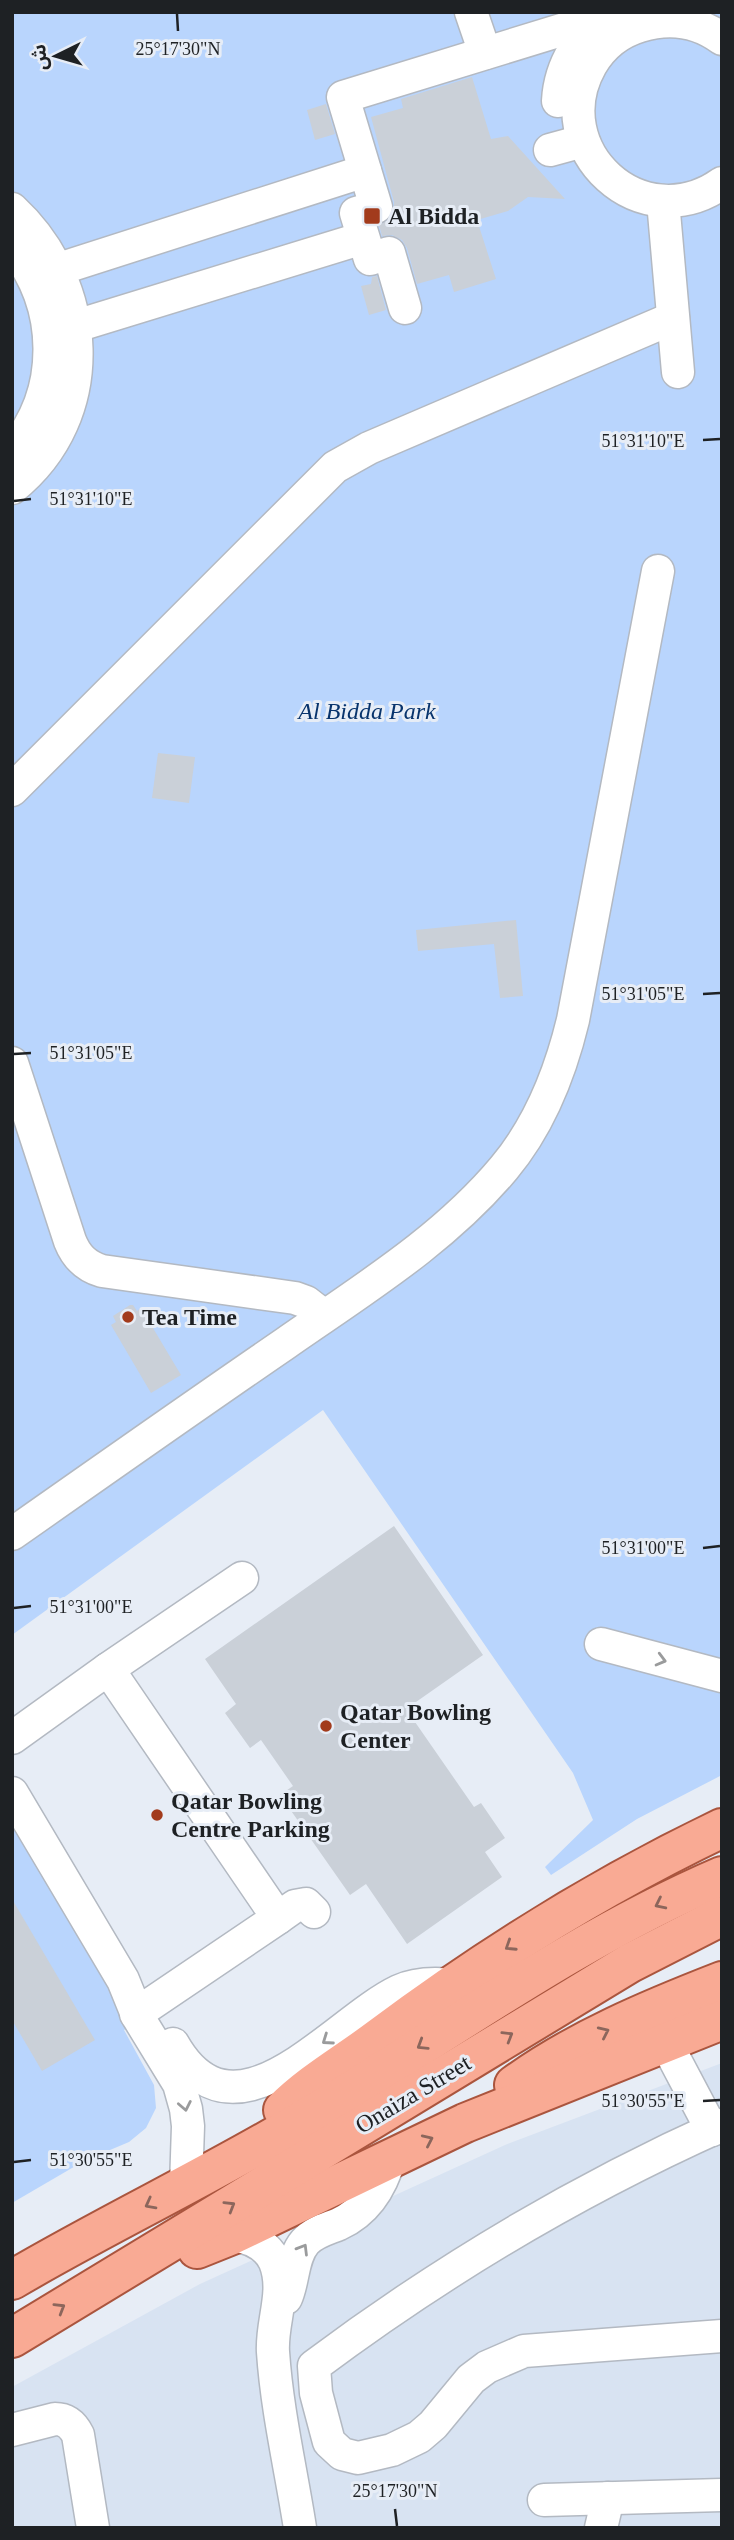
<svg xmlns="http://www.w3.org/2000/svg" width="734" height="2540" viewBox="0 0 734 2540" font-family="'Times New Roman','Noto Sans Arabic',serif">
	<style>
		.built { fill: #d8e3f2 }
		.green { fill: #b9d5fd }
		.building { fill: #cad0d8 }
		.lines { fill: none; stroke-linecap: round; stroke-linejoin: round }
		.minor-casing { stroke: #b3b9c2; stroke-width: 35 }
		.major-casing { stroke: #aa553e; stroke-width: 42 }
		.minor { stroke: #fff; stroke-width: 32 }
		.major { stroke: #f9aa94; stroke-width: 38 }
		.oneway { stroke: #9a9b9c }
		.oneway2 { stroke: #8c665c }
		.ticks { fill: none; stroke: #1e2124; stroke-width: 2.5 }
		.poi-dot { fill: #a23b1c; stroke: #e7edf6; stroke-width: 2.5 }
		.labels { text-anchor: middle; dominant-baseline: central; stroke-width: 6; stroke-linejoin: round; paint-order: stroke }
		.poi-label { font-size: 24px; font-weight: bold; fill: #1e2124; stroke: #e7edf6; text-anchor: start }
		.park-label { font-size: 24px; font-style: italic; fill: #08346d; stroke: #e7edf6 }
		.street-label { font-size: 24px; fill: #1e2124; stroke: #e7edf6 }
		.ticks-label { font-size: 18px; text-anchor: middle; fill: #1e2124; stroke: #e7edf6; stroke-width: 6; stroke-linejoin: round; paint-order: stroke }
	</style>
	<rect width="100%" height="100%" fill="#e7edf6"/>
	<path class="built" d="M722 2063V2528H12V2387L200 2284 505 2145Z"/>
	<g class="green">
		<path d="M12 12H722V1775L637 1819 551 1875 545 1867 593 1820 573 1773 323 1410 12 1635Z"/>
		<path d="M12 1826 132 2025 124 2030 154 2085 156 2108 146 2128 129 2142 84 2161 12 2203Z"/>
	</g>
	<g class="building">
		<path d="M472 77 491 139 508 136 565 199 528 197 508 211 477 220 496 279 454 292 449 275 417 284 407 248 402 240 392 235 382 236 379 225 390 219 394 211V202L371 117 403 108 401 99Z"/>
		<path d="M326 104 335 134 315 140 307 110Z"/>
		<path d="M377 276 386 310 369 315 361 286 371 284 372 277Z"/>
		<path d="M158 753 195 757 189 803 152 798Z"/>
		<path d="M516 920 523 996 500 998 494 944 418 951 416 930Z"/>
		<path d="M130 1305H133L137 1311 141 1308 181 1375 151 1393 111 1325 116 1322 113 1316Z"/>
		<path d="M394 1526 483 1655 406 1709 474 1807 481 1803 505 1838 485 1852 502 1877 407 1944 366 1884 350 1895 280 1795 293 1786 261 1740 250 1748 225 1713 236 1704 205 1659Z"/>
		<path d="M12 1899 95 2040 42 2071 12 2020Z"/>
	</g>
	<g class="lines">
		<g class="minor-casing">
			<g id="minor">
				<path d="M471 12 485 53"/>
				<path d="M722 39C698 21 669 17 640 26 620 32 602 46 591 65 543 150 642 240 722 183"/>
				<path d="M558 101C560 64 581 32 611 12"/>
				<path d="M550 150 583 141"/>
				<path d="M663 201 678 372"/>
				<path d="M12 209C93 284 103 415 12 488"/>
				<path d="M12 246C61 306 63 391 12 451"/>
				<path d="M34 277 365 171"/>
				<path d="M405 308 389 253 370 259 356 213 376 207 343 97 584 23 589 30"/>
				<path d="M50 334 363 238"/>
				<path d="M12 790 335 467 369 448 673 318"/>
				<path d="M12 1063 70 1241C76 1256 85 1266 102 1271L295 1298 306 1302 324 1316"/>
				<path d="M12 1534C103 1470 194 1406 286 1343 362 1290 444 1240 504 1168 540 1125 560 1074 573 1020L658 571"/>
				<path d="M601 1644 722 1676"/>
				<path d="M108 1669 242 1578"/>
				<path d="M12 1738 108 1669 278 1918 136 2014"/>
				<path d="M12 1793 123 1980 138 2017 179 2084 186 2109 188 2126 186 2186"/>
				<path d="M278 1918 295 1906 306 1904 314 1912"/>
				<path d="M665 2041 712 2130"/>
				<path d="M173 2044C235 2153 332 2023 399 1991 416 1983 434 1983 452 1985"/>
				<path d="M722 2125C577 2190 441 2271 314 2366L316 2393 329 2442 342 2454 358 2458 392 2450 419 2437 433 2425 471 2379 487 2367 524 2351 722 2336"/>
				<path d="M232 2235C250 2237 267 2244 275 2262 287 2292 271 2322 273 2352 277 2411 291 2470 300 2528"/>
				<path d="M286 2298C294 2280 292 2257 305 2242 314 2232 327 2229 339 2224 367 2211 382 2186 390 2157"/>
				<path d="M12 2430 55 2419C66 2419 73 2425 78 2435L93 2528"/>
				<path d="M544 2500 722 2495"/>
				<path d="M601 2528 608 2498"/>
			</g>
		</g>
		<g class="major-casing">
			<g id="major">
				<path d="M514 2085C576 2040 650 2009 722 1981"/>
				<path d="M283 2110C311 2082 345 2063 377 2039 485 1958 599 1887 722 1828"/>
				<path d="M197 2249 232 2235 465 2123 722 2020"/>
				<path d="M12 2280C114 2220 222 2170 323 2108 454 2028 580 1937 722 1876"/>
				<path d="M12 2338 630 1963 722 1916"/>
			</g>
		</g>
		<use href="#minor" class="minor"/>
		<use href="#major" class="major"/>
	</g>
	<defs><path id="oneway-chevron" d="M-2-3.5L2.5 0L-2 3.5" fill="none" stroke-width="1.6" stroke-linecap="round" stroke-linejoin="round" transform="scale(1.75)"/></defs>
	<g class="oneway">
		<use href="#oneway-chevron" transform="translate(661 1660) rotate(15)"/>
		<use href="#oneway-chevron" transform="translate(327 2040) rotate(145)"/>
		<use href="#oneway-chevron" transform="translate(185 2106) rotate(79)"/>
		<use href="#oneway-chevron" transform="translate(303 2249) rotate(-59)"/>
	</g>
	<g class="oneway2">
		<use href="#oneway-chevron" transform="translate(660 1904) rotate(154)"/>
		<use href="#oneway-chevron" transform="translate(510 1946) rotate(147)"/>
		<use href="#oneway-chevron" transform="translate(604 2032) rotate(-25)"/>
		<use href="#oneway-chevron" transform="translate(508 2036) rotate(-31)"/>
		<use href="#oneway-chevron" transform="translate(422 2045) rotate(148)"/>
		<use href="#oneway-chevron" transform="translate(428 2140) rotate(-25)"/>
		<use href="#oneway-chevron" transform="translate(150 2204) rotate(152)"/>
		<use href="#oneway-chevron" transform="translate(230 2206) rotate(-31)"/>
		<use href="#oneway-chevron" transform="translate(60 2308) rotate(-31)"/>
	</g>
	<path class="ticks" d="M177 14 178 31M703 440 720 439M14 501 31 499M703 994 720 993M14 1054 31 1053M703 1548 720 1546M14 1608 31 1606M703 2101 720 2100M14 2162 31 2160M395 2509 397 2526"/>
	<g class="poi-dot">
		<rect x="363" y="207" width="18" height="18" rx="3.5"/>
		<circle cx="128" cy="1317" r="7"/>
		<circle cx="326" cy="1726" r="7"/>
		<circle cx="157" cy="1815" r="7"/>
	</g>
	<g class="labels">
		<g class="poi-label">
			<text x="388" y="216">Al Bidda</text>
			<text x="142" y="1317">Tea Time</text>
			<text x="340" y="1712">Qatar Bowling<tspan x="340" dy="28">Center</tspan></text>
			<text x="171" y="1801">Qatar Bowling<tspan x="171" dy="28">Centre Parking</tspan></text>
		</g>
		<g class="park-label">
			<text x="367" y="711">Al Bidda Park</text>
		</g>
		<g class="street-label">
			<text transform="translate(413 2094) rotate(-31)">Onaiza Street</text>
		</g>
	</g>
	<g class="ticks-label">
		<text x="178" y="55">25°17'30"N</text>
		<text x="643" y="447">51°31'10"E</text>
		<text x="91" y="505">51°31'10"E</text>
		<text x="643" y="1000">51°31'05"E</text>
		<text x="91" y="1059">51°31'05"E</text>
		<text x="643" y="1554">51°31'00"E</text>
		<text x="91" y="1613">51°31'00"E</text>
		<text x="643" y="2107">51°30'55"E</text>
		<text x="91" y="2166">51°30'55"E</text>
		<text x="395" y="2497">25°17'30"N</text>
	</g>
	<rect width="734" height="2540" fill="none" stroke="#1e2124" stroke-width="28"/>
	<g transform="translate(56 56) rotate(265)" stroke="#e7edf6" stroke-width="5" paint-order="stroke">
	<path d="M0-5L12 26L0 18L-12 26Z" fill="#1e2124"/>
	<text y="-10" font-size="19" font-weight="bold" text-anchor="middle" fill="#1e2124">ش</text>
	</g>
</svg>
